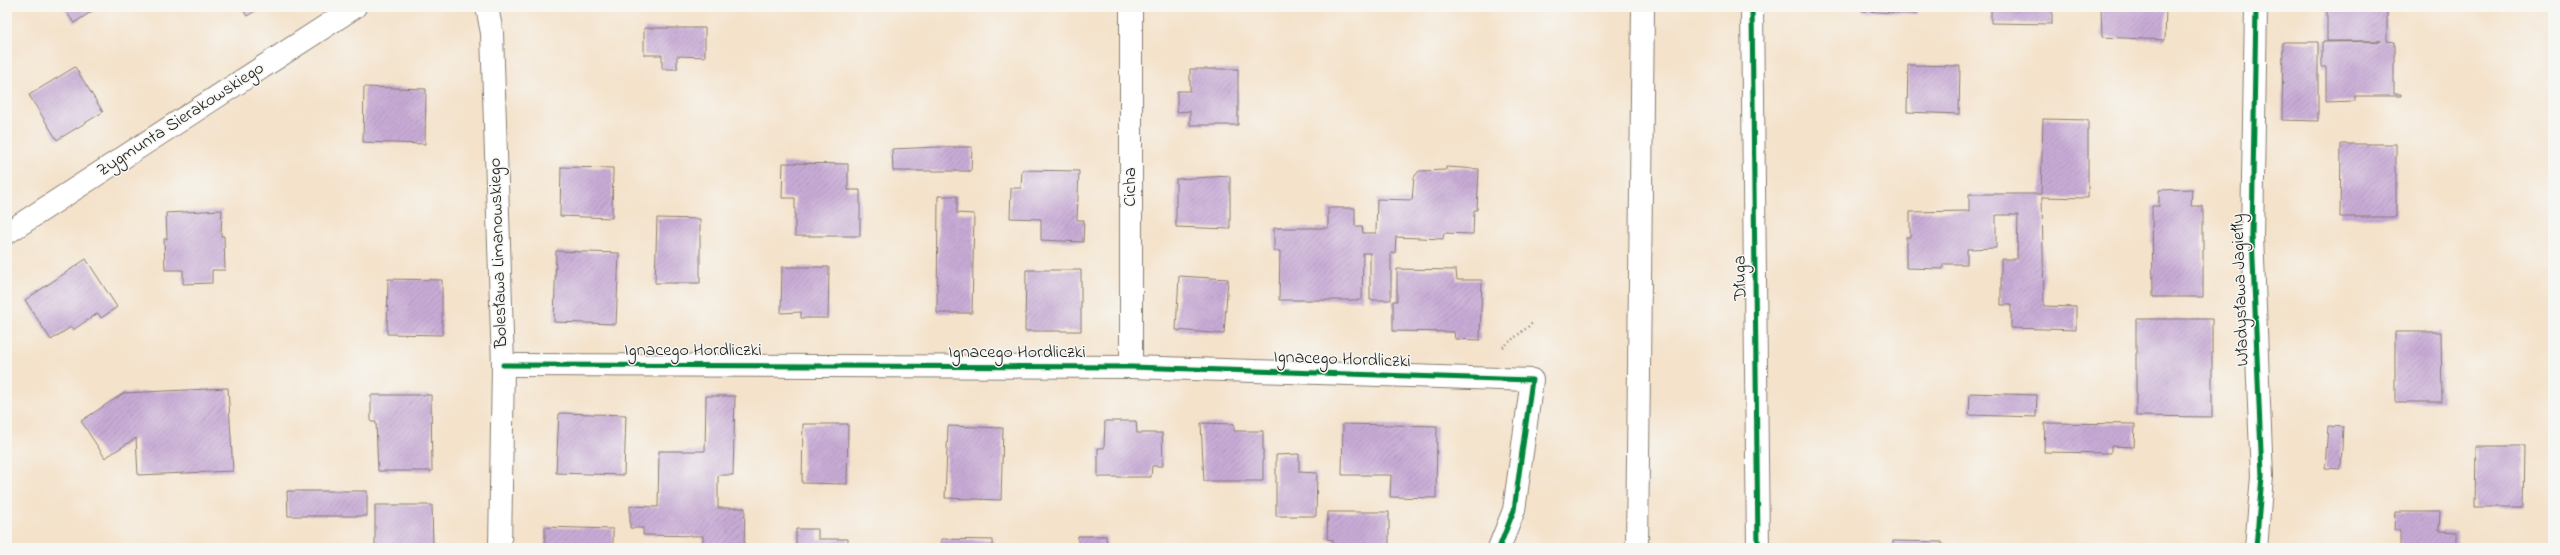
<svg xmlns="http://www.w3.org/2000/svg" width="2560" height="555" viewBox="0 0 2560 555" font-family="'Indie Flower',sans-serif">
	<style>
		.building { fill: url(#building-hatch) }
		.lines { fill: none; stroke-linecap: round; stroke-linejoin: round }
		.minor-casing { stroke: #887f73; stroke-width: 24 }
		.major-casing { stroke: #887f73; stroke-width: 24 }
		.path { stroke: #887f73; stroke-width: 2.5; stroke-dasharray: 1 3; stroke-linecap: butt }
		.minor { stroke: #fff; stroke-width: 22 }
		.major { stroke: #fff; stroke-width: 22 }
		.cycleway-casing { stroke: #f6f6f2; stroke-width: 8 }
		.cycleway { stroke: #00873e; stroke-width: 5 }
		.labels { text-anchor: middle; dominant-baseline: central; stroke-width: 3; stroke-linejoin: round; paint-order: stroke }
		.street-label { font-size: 18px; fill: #1c1c1c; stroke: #f6f6f2 }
	</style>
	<defs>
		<pattern id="building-hatch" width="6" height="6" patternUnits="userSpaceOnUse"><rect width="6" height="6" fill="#c8abd5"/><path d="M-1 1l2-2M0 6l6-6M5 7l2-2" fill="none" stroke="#ab93b6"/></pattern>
	</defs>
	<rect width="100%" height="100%" fill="#f6f6f2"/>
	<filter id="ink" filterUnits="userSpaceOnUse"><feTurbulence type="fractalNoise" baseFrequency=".025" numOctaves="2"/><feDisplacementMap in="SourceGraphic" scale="8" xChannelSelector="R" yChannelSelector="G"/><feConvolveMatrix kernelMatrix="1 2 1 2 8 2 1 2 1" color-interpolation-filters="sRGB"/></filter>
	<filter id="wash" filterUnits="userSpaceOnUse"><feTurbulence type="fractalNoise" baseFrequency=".012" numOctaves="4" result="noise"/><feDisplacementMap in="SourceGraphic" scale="16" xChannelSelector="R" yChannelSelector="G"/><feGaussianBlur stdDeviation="0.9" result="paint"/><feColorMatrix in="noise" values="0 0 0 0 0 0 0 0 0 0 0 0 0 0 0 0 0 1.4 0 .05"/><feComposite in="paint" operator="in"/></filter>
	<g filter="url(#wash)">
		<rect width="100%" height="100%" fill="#f4e2ca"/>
		<g id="blocks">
			<g class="building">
				<path d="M63 7H96L97 8 74 23Z"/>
				<path d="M241 7H262L247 16Z"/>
				<path d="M1862 7H1917V14L1862 11Z"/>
				<path d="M1991 7H2052V24L1991 23Z"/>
				<path d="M2101 7H2166L2165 40 2102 37Z"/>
				<path d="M2327 7H2387V41L2394 42V94H2401V96H2355V101L2326 102V67H2322V42L2381 41H2327Z"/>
				<path d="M644 28H705V57L677 56V69H662V55H644Z"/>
				<path d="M2283 42H2318V121L2282 120Z"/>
				<path d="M1908 65 1960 66 1959 114 1907 112Z"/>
				<path d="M75 67 103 112 57 140 29 95Z"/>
				<path d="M1190 69H1238V125H1190V111L1177 112V91H1190Z"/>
				<path d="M364 87 426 89 425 144 363 142Z"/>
				<path d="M2043 119 2088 120V198L2042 197 2044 306 2076 307V330L2011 328V305H2001V259H2017L2018 215H1996V248L1967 249V264H1943V269L1906 268V237H1910V212L1969 211V194H2041Z"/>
				<path d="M2341 144H2396V217H2340Z"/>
				<path d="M938 147H972L971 171H893L892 149Z"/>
				<path d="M783 163 848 164V190H860V236H795V198H782Z"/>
				<path d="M561 167 613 168 612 218 560 216Z"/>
				<path d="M1446 167 1479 169 1477 210H1474L1473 234 1444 233 1443 239 1396 237 1395 253H1391V300H1370V253H1363L1362 300H1279L1280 251H1274V228H1328V208H1355V226H1362L1363 233H1376L1377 199 1412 200 1414 177 1419 171 1446 170Z"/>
				<path d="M1022 170 1079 171 1077 220H1084L1083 242 1041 240V219L1010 218 1011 188H1021Z"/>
				<path d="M1230 176V229L1176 227V179Z"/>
				<path d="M2192 189 2191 206H2203V297H2153L2152 206H2159V190Z"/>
				<path d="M938 196H957V213L974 214 972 313H937Z"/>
				<path d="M222 210 221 236H224L225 270H212V283L183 284V270H165L164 239H167L166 213Z"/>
				<path d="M657 218 700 219V283H655Z"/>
				<path d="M556 251 619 253 616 324 554 322Z"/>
				<path d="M86 259 117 307 101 318 98 313 73 330 71 327 51 340 25 300Z"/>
				<path d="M782 267H829L828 318H801V312L781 313Z"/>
				<path d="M1397 269 1456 270 1457 280H1482L1480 340 1455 339 1454 332 1393 331V301H1397Z"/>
				<path d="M1026 270H1081V331H1025Z"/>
				<path d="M1179 276 1228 279 1224 334 1176 330Z"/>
				<path d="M388 279 442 280V335L387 334Z"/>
				<path d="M2136 319H2212V417L2136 416Z"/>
				<path d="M2395 332H2441L2442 402H2395Z"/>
				<path d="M228 388 233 471 138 475 136 438 105 458 81 421 124 393Z"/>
				<path d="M1970 393 2037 395 2036 417 1969 415Z"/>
				<path d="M371 395H431L432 471H378L376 422H371Z"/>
				<path d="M706 396H735L733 475H718V508H745L744 548H703V536L643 535V528H630V506L658 507 659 451H705Z"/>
				<path d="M559 413 626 415 624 475 556 473Z"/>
				<path d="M1105 421H1136L1137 433H1162L1163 466H1152L1151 477H1098V448H1104Z"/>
				<path d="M1201 423 1234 424V431H1263V481H1204Z"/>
				<path d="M2045 423 2135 424 2134 447 2111 446V453L2044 452Z"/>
				<path d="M803 424H848L847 484 802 483Z"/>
				<path d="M1343 424 1437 426 1436 498 1390 497 1391 475H1342Z"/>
				<path d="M948 426 1003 428 1001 500 945 498Z"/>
				<path d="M2328 426 2343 427 2341 469 2325 468Z"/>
				<path d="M2476 446H2524L2523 507H2475Z"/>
				<path d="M1299 454V472L1317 473 1316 516H1276V455Z"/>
				<path d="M287 491H367V516H288Z"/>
				<path d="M375 505H432L433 548H375Z"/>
				<path d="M1328 512H1389V548H1333V540L1327 539Z"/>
				<path d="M2395 512H2440L2439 531 2457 532V548H2400V530H2394Z"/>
				<path d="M545 527 613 529V548H545Z"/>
				<path d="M796 529H818V539H848V548H796Z"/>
				<path d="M1078 536H1106L1107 548H1078Z"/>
				<path d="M941 539 993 540V548H941Z"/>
				<path d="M1893 541 1942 542V548H1893Z"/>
			</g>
		</g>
	</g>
	<g filter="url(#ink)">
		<use href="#blocks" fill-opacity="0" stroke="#887f73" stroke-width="1"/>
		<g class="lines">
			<g class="minor-casing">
				<g id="minor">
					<path d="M487 7 492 33 503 365 500 548"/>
					<path d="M1131 7V367"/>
					<path d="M1752 7 1758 548"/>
					<path d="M2256 7 2252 236 2262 476 2256 548"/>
					<path d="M7 233 355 7"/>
					<path d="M503 365 1131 367 1532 380 1514 510 1499 548"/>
				</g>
			</g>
			<g class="major-casing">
				<path id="major" d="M1637 548 1643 7"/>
			</g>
			<path class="path" d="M1503 347 1534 322"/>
			<use href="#minor" class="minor"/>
			<use href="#major" class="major"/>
			<g class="cycleway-casing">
				<g id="cycleway">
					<path d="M1752 7 1758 548"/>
					<path d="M2256 7 2252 236 2262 476 2256 548"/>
					<path d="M503 365 1131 367 1532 380 1514 510 1499 548"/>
				</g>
			</g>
			<use href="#cycleway" class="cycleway"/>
		</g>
	</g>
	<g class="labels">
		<g class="street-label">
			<text transform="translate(181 120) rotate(-33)">Zygmunta Sierakowskiego</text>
			<text transform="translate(1131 187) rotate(-90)">Cicha</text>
			<text transform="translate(499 253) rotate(-92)">Bolesława Limanowskiego</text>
			<text transform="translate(1741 278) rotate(-91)">Długa</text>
			<text transform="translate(2241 290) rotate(-92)">Władysława Jagiełły</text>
			<text x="693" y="351">Ignacego Hordliczki</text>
			<text x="1017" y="353">Ignacego Hordliczki</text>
			<text transform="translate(1342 360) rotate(2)">Ignacego Hordliczki</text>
		</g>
	</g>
	<rect width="2560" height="555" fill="none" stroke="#f6f6f2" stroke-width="24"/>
</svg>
